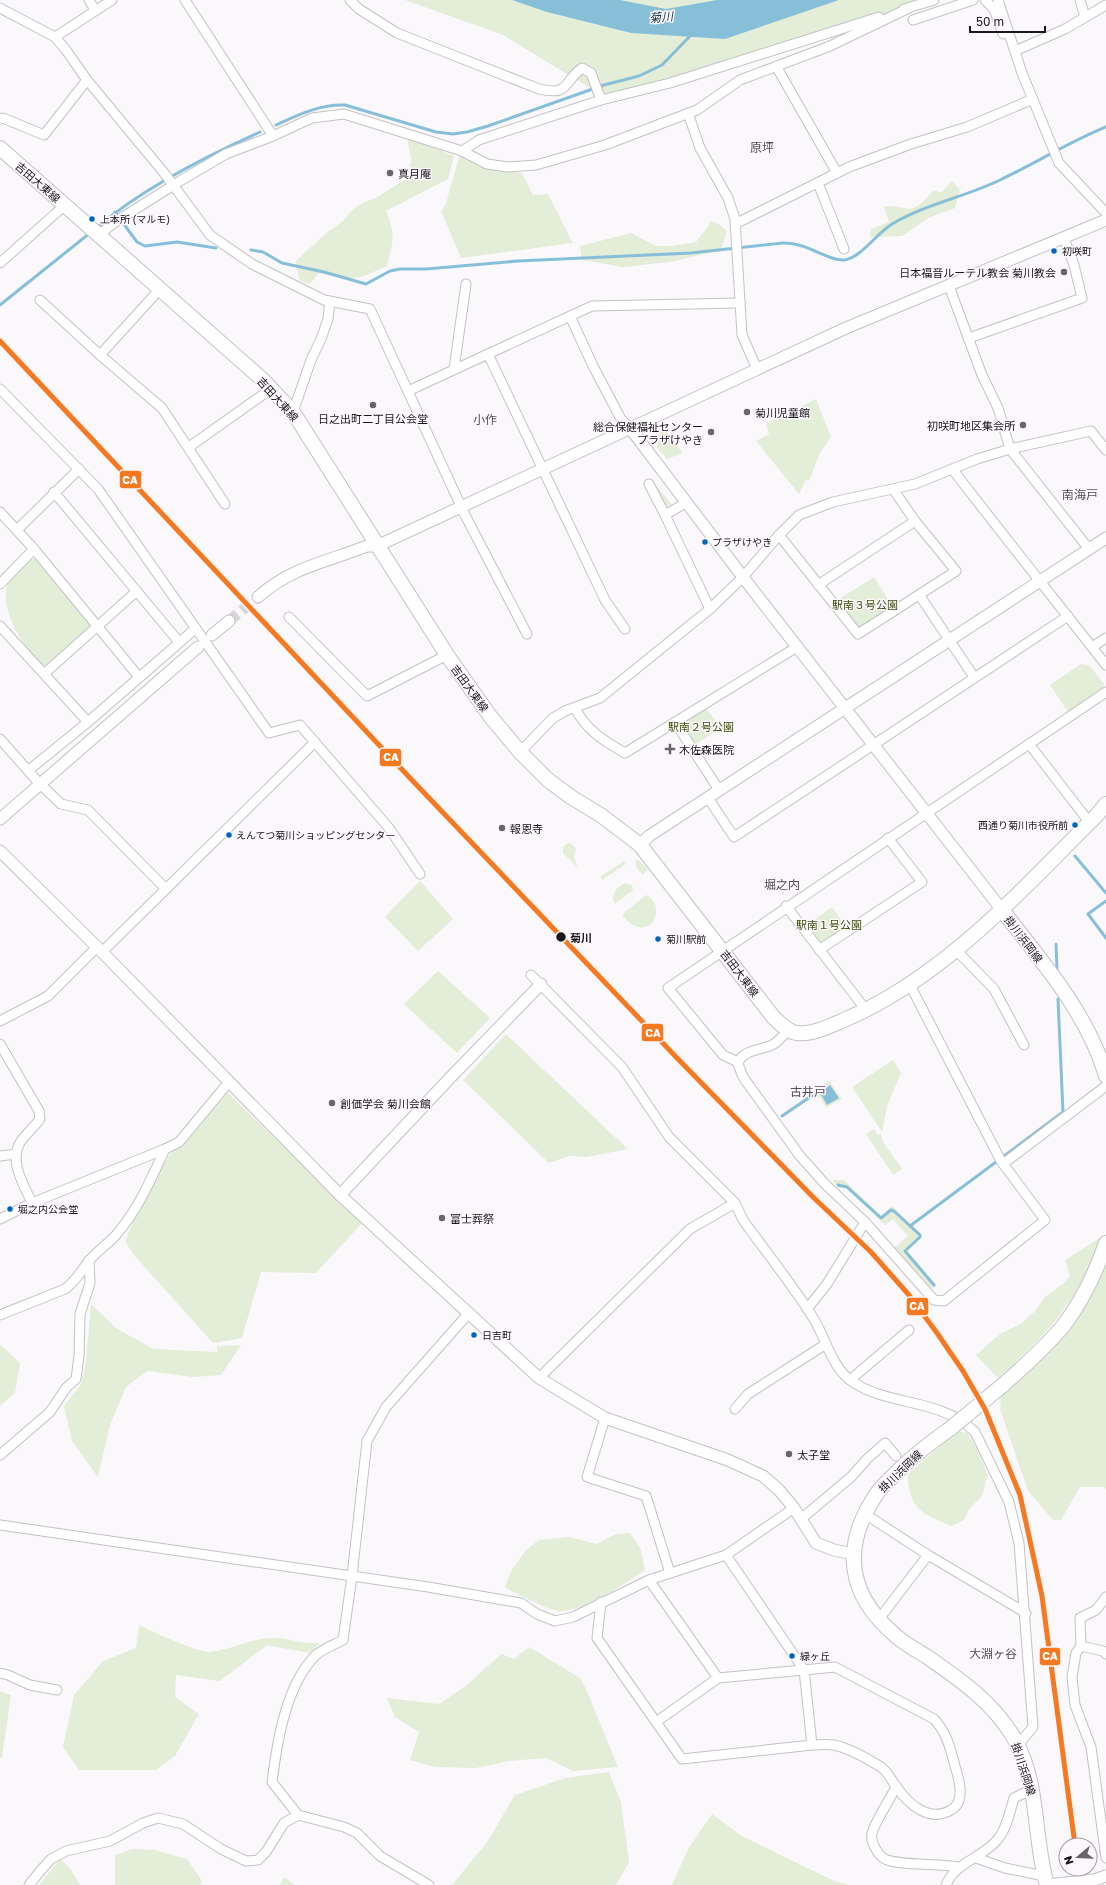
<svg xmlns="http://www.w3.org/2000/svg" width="1106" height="1885" viewBox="0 0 1106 1885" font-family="'Golos Text','Noto Sans JP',sans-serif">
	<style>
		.green { fill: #e4edd7 }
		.water { fill: #88bfd8 }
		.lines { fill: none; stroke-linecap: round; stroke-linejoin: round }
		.stream { stroke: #88bfd8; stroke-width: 3 }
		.tertiary-tunnel { stroke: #d9d6da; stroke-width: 11; stroke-dasharray: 11 5.5; stroke-linecap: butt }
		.minor-casing { stroke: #c3c2c4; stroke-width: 11 }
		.tertiary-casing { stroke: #c3c2c4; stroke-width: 13 }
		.primary-casing { stroke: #c3c2c4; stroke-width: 16 }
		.minor { stroke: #fefeff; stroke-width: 9 }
		.tertiary { stroke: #fefeff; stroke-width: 11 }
		.primary { stroke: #fefeff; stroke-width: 14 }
		.primary-bridge-casing { stroke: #c3c2c4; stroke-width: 16; stroke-linecap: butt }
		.primary-bridge { stroke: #fefeff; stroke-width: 14 }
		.rail-1-casing { stroke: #fcf7fd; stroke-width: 8 }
		.rail-1 { stroke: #f47921; stroke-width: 5 }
		.poi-dot { fill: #686668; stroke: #fcf7fd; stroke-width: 1.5 }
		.bus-dot { fill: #0065bd; stroke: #fcf7fd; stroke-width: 1.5 }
		.stop-dot { fill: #191719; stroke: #fcf7fd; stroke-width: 1.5 }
		.labels { text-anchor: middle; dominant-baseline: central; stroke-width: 3; stroke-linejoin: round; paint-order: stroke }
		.bus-label { font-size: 10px; fill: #191719; stroke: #fcf7fd; text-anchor: start }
		.poi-label { font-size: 11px; fill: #191719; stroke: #fcf7fd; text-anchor: start }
		.street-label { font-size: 11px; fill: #191719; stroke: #fcf7fd }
		.park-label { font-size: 11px; fill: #3d5309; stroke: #fcf7fd }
		.stop-label { font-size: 11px; font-weight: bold; fill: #191719; stroke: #fcf7fd; text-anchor: start }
		.water-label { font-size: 12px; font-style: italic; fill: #183c4b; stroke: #fcf7fd }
		.neighbourhood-label { font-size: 12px; fill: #535054; stroke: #fcf7fd }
		.line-badge { stroke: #fcf7fd; stroke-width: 1.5 }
		.badge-label { font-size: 11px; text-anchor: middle; font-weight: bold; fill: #fff }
	</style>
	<rect width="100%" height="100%" fill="#fbf8fc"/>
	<g class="green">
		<path d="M405 0H932L670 83 606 98 503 35Z"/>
		<path d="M407 137 454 156 448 179 386 211C396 233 393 243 387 266 354 281 354 281 319 273L310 284 299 280 296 261 325 234 343 221 353 209 364 202 376 198 409 177 411 159Z"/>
		<path d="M460 154 488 168 522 173 533 195 548 194 573 243 461 258 441 211 446 203Z"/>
		<path d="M952 181 960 190 955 208 928 218 902 236 870 237 871 229 889 222 884 207C896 204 906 210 913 208 921 205 928 197 933 191L942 192Z"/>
		<path d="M710 221 719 224 727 231 721 250 670 262 623 267 582 260 580 246 631 233 656 246H672L696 242 707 228Z"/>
		<path d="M816 399 831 437 820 453 809 481 806 479 799 494 756 441 769 434 766 423Z"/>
		<path d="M662 426 683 453 667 459 657 447Z"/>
		<path d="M652 480 672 505 665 506Z"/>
		<path d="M30 559H35L89 623V628L46 665H41C23 644 0 614 7 584 13 575 22 567 30 559Z"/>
		<path d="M874 577 893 607 861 627H856L836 601Z"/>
		<path d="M1081 664 1089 665 1104 684 1103 689 1068 712 1050 685Z"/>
		<path d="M706 708 721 728 695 745 683 726 684 722Z"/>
		<path d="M570 843 576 848 574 857 578 868 563 853V848L566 844Z"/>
		<path d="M638 859 648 870 643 874C638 872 635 866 636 860Z"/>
		<path d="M624 861 626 864 602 880 601 876Z"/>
		<path d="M420 881 453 919 418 951 385 917Z"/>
		<path d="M626 883 632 885 633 890 615 904C609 895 617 886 626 883Z"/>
		<path d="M646 895C670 907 647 947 623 916V914Z"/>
		<path d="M832 907 846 927 822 942 819 941 806 926Z"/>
		<path d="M438 971 490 1018 457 1053 404 1004Z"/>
		<path d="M506 1034 615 1137 628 1149 587 1157 570 1156 549 1163 463 1080Z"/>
		<path d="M893 1060 901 1073 887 1106 882 1132 852 1087Z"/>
		<path d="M829 1081 842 1099 826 1108 820 1097 816 1098 815 1095 782 1117 781 1115Z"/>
		<path d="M223 1088 362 1223 316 1273 261 1272 242 1338 213 1343 133 1254 125 1241 147 1188 179 1142Z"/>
		<path d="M874 1129 878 1135 881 1133 883 1142 902 1169 893 1175 866 1134Z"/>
		<path d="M832 1180H844L881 1216 892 1206 921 1235V1238L906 1251 936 1286 932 1289 894 1248 908 1236 893 1219 885 1225 846 1188H839Z"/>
		<path d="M1100 1238C1079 1302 1046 1335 998 1378L976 1355 1000 1334 1022 1323 1036 1310 1045 1297 1064 1283 1070 1276 1065 1260Z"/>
		<path d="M1106 1265V1489L1103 1487H1080L1061 1520H1053L1028 1491 1000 1409 1001 1394C1049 1354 1080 1323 1106 1265Z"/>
		<path d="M91 1304 116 1328 153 1349 217 1352V1346L241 1345 221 1375 193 1377 147 1371 126 1387 110 1425 98 1477 72 1441 64 1406 81 1384 86 1362Z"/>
		<path d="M0 1344 20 1363 15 1393 0 1406Z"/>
		<path d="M958 1431 967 1433 975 1445 988 1475 982 1496 969 1509 964 1520 952 1526C923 1515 908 1509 908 1474Z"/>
		<path d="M630 1533 641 1550 645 1570C626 1583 583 1612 560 1611 548 1610 537 1603 526 1598 518 1594 512 1592 505 1587L511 1571 526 1550 539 1540 569 1537 597 1544 616 1534Z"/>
		<path d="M139 1625C152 1631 198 1653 211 1652 233 1649 254 1637 277 1638 293 1639 302 1644 320 1643L310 1653 267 1645 220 1681 176 1675 175 1697 199 1714 175 1756 156 1770H79L63 1747 74 1695 103 1661 136 1648Z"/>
		<path d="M529 1647 580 1678 586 1689 618 1767 573 1771 546 1758 509 1761 476 1768 435 1767 410 1760 419 1732 395 1717 387 1698 439 1704 467 1685 501 1654 514 1659Z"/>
		<path d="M0 1691 11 1695 2 1758H0Z"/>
		<path d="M609 1772 621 1802 629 1862 616 1885H452L488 1841 515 1795 565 1778Z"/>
		<path d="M712 1814 742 1836 834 1881 849 1885H672L688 1849Z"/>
		<path d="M132 1849 155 1850 187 1859 202 1881 200 1885H115V1855Z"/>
		<path d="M60 1859 70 1868 80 1885H39Z"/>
		<path d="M284 1877 295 1885H280Z"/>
	</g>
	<g class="water">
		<path d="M512 0H620L666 9 717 0H839L725 39 631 33 547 12Z"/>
		<path d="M830 1085 839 1098 827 1105 820 1093Z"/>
	</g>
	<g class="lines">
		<g class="stream">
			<path d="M276 125C298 115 320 104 345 105L436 132 453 134 467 132 488 126 604 85 639 76 662 65 692 34"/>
			<path d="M115 212 137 242 145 246 177 242 216 248"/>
			<path d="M96 228C143 188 204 157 260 132"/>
			<path d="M251 250 263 252 282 263 324 272 366 284 390 271 400 269H426L518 261 691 253 783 243C807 242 827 261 844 260 861 258 877 233 892 224 926 204 965 197 1000 180 1036 163 1069 142 1106 127"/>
			<path d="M0 305 90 233"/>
			<path d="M1075 856 1106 893"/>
			<path d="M1106 901 1088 914 1106 938"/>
			<path d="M1056 944 1057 969"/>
			<path d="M782 1116 816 1093H820"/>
			<path d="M838 1185 847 1187 881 1218 891 1210 894 1211 920 1235V1237L905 1251 934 1285"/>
			<path d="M910 1226 1063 1112 1058 999"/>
		</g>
		<path class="tertiary-tunnel" d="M229 621 258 597"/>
		<g class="minor-casing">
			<g id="minor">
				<path d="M89 0 95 10"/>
				<path d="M185 0 273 136"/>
				<path d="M350 0 359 9 397 33 539 89C570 96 562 83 582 68L591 73 601 100"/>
				<path d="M985 0 994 9 1003 34"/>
				<path d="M998 0 1022 73 1059 163 1106 213"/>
				<path d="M1080 0 1085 17"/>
				<path d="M0 8 55 37 66 50 87 80 165 174 210 235 252 264 324 300 370 309 465 515 527 634"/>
				<path d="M904 9 934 0"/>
				<path d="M913 20 973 0"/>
				<path d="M55 37 112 0"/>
				<path d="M1015 51 1065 29 1106 5"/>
				<path d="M776 66 837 173"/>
				<path d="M688 113 700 148 728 198 735 219 742 335 757 369"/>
				<path d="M0 119 3 118 44 135 87 80"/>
				<path d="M462 151 479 140 601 100 670 83 879 17"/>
				<path d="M818 183 844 249"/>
				<path d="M735 224 849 167 911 144 967 127 1033 99"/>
				<path d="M99 235 115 222 180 181 226 154 273 136 312 118 344 114 462 151 487 164 508 167 536 165 605 145 697 110 740 80 830 46 909 8"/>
				<path d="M0 263 65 205"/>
				<path d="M949 286 982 375 998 408 1010 449 1089 549"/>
				<path d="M40 300 100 355 162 408 225 504"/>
				<path d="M570 316 593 366 621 419 630 428"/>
				<path d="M969 338 1082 298 1074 265 1064 238"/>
				<path d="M488 354 605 600 625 629"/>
				<path d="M100 355 160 289"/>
				<path d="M454 369 466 284"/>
				<path d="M0 389 98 489 269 733 300 725 389 828 420 874"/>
				<path d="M408 391 592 306 740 303"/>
				<path d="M293 412 311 360 321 339 328 319 330 301"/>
				<path d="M189 447 271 389"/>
				<path d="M953 470C1003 535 1055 600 1106 665"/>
				<path d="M649 484 665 515"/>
				<path d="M54 492 179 642"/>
				<path d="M687 502 665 515 710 609"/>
				<path d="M0 512 34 549 139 677"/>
				<path d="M17 530 79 469"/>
				<path d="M779 535 858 634 956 571 915 521 893 489"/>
				<path d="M0 584 34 549"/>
				<path d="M818 585 915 521"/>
				<path d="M920 596 974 677"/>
				<path d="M289 617 367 696 447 655"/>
				<path d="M0 626 88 722"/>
				<path d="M1092 647 1106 638"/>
				<path d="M45 673 137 591"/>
				<path d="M575 708C586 730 604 741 625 753L797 647"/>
				<path d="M675 722 719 790"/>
				<path d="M0 739 39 783 61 804 88 810 166 889"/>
				<path d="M1029 744 1090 823"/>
				<path d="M520 752 553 718 565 711 600 698 710 609 743 577 779 535 799 515 833 502 915 484 977 459 1010 449 1091 431 1106 450"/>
				<path d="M29 770 88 722 195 629"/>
				<path d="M708 798 734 837 1068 616"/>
				<path d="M786 906 866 1010"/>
				<path d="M819 950 922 882 888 838"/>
				<path d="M956 950 994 989 1024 1045"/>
				<path d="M102 952 315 742"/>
				<path d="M531 975 622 1067 669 1137 735 1203 743 1220C766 1252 791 1283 812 1316 826 1337 831 1368 853 1382 890 1407 939 1397 975 1432L1009 1502 1019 1543 1033 1727 1018 1745"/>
				<path d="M0 1021 48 996 96 948"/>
				<path d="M788 1030C784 1035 778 1042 772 1045 761 1050 741 1050 738 1064L743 1077 800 1156 825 1184 865 1222 934 1300 944 1301 1045 1220 1001 1161 910 985"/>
				<path d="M0 1044 39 1111 40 1119C34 1127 27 1133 21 1141 8 1161 24 1185 32 1203"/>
				<path d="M738 1062 723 1055 668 988 1106 692"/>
				<path d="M0 1156 16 1154"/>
				<path d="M1003 1164 1106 1086"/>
				<path d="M0 1219 32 1203 165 1149 179 1142 228 1083"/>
				<path d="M807 1309 827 1284 865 1222"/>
				<path d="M0 1315 65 1289C76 1281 81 1271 89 1261 97 1251 108 1244 116 1235 138 1210 151 1179 165 1149"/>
				<path d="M539 1378 690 1229 735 1203"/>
				<path d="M850 1380 909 1330"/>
				<path d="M735 1409 748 1394 826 1344"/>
				<path d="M605 1418 587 1477 646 1496 670 1573"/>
				<path d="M0 1455 50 1412 66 1388 76 1379 79 1356 80 1314 90 1283 89 1260"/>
				<path d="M865 1514 928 1555 1026 1613"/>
				<path d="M801 1519 851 1477 867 1459 885 1443 896 1456"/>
				<path d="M0 1525 428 1587 521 1603 537 1614 555 1621 573 1617 649 1580 726 1555 794 1508"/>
				<path d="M726 1555 804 1670 812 1745"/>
				<path d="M649 1580 718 1678 656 1722"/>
				<path d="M1106 1597 1096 1610 1080 1618 1081 1646 1076 1653 1072 1677 1075 1705 1091 1747 1106 1858"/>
				<path d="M601 1602 597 1638 682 1759 812 1745C819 1745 827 1744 834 1745 849 1748 868 1759 881 1767 888 1772 891 1780 896 1786 908 1804 929 1823 951 1810 966 1802 959 1779 955 1766 950 1748 947 1733 934 1719L835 1667 718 1678"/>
				<path d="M879 1619 928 1555"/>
				<path d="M1081 1646 1103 1651 1106 1654"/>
				<path d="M0 1673 8 1675 30 1685 57 1690"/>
				<path d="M896 1787C891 1797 874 1824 872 1833 870 1842 878 1855 885 1859 899 1866 940 1863 958 1867"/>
				<path d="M976 1858 1005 1868 1044 1876"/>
				<path d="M29 1885 41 1870 51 1859 66 1851 110 1841 143 1823 158 1818 183 1824 221 1849 246 1861 258 1860 266 1852 284 1823 298 1815"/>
				<path d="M429 1885 380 1856 357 1833 344 1827 298 1815 272 1782C277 1742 286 1684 316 1655 324 1648 334 1645 343 1640L352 1576 367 1441 386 1407 468 1314"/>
				<path d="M946 1885C955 1862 983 1858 998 1839 1007 1828 1010 1811 1014 1798L1032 1789"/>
			</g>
		</g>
		<g class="tertiary-casing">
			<g id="tertiary">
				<path d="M630 428 749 585 1002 910"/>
				<path d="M258 597C291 567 327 562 367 546H377L846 328 1106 220"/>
				<path d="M212 635 229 621"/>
				<path d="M0 819 198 647"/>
				<path d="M640 845 649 836 1106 538"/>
				<path d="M0 851 102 952 340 1195 539 1378 605 1418 728 1460 763 1476 779 1490 794 1508 816 1543 834 1550 853 1554"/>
				<path d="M340 1195 449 1079 541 984"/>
				<path d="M1047 1885 1094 1880 1106 1876"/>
			</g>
		</g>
		<g class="primary-casing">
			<g id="primary">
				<path d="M0 148 263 380 293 412 447 655 490 716 520 752 548 780 571 797 602 816 640 845 774 1018C781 1024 788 1032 797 1033 812 1035 830 1026 844 1020 945 977 1020 891 1097 815L1106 804"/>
				<path d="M1002 910C1041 960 1088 1014 1106 1076"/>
				<path d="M1003 1385C1024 1366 1046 1347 1064 1325 1082 1301 1096 1272 1106 1243"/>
				<path d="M951 1428C930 1443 910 1458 893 1476 888 1481 882 1486 878 1492 841 1545 846 1594 896 1636 905 1644 916 1650 926 1656 959 1679 993 1702 1014 1738 1040 1783 1033 1837 1047 1885"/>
			</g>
		</g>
		<use href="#minor" class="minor"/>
		<use href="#tertiary" class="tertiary"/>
		<use href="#primary" class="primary"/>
		<g class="primary-bridge-casing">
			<path id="primary-bridge" d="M951 1428 1003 1385"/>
		</g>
		<use href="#primary-bridge" class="primary-bridge"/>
		<g class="rail-1-casing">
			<path id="rail-1" d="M0 341 410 778 678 1059 814 1198 871 1252 909 1295 937 1333 963 1371 985 1409 1020 1495 1042 1596 1075 1845"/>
		</g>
		<use href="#rail-1" class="rail-1"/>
	</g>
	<g class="poi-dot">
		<circle cx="390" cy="173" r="4"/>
		<circle cx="1064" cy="272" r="4"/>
		<circle cx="373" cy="405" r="4"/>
		<circle cx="747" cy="412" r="4"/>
		<circle cx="1023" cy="425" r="4"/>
		<circle cx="711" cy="432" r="4"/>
		<path d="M668 743h4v4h4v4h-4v4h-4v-4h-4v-4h4z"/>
		<circle cx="502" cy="828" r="4"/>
		<circle cx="332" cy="1103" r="4"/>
		<circle cx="442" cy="1218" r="4"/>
		<circle cx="789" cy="1454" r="4"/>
	</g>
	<g class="bus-dot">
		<circle cx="92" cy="219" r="3.5"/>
		<circle cx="1054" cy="251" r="3.5"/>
		<circle cx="705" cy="542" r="3.5"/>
		<circle cx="1075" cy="825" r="3.5"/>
		<circle cx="229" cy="835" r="3.5"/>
		<circle cx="658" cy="939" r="3.5"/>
		<circle cx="10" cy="1209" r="3.5"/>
		<circle cx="474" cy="1335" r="3.5"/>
		<circle cx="792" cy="1656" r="3.5"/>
	</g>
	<circle class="stop-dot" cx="561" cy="937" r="5.5"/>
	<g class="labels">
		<g class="bus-label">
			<text x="100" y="219">上本所 (マルモ)</text>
			<text x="1062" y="251">初咲町</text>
			<text x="712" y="542">プラザけやき</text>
			<text x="1068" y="825" text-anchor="end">西通り菊川市役所前</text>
			<text x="236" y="835">えんてつ菊川ショッピングセンター</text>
			<text x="666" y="939">菊川駅前</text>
			<text x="18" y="1209">堀之内公会堂</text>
			<text x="482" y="1335">日吉町</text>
			<text x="800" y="1656">緑ヶ丘</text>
		</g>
		<g class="poi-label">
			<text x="398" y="173">真月庵</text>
			<text x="1056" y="272" text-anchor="end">日本福音ルーテル教会 菊川教会</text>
			<text x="755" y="412">菊川児童館</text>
			<text x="373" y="418" text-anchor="middle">日之出町二丁目公会堂</text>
			<text x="1015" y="425" text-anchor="end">初咲町地区集会所</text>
			<text x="703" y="426" text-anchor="end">総合保健福祉センター<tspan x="703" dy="13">プラザけやき</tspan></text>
			<text x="679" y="749">木佐森医院</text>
			<text x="510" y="828">報恩寺</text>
			<text x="340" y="1103">創価学会 菊川会館</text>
			<text x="450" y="1218">富士葬祭</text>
			<text x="797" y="1454">太子堂</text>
		</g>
		<g class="street-label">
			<text transform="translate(38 182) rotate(41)">吉田大東線</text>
			<text transform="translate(278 399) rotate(48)">吉田大東線</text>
			<text transform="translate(470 688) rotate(54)">吉田大東線</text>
			<text transform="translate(1024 939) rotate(53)">掛川浜岡線</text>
			<text transform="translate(740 973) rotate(53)">吉田大東線</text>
			<text transform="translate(900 1471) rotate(-44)">掛川浜岡線</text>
			<text transform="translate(1024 1769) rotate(72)">掛川浜岡線</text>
		</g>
		<g class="park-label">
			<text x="865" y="604">駅南３号公園</text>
			<text x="701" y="726">駅南２号公園</text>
			<text x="829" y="924">駅南１号公園</text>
		</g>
		<g class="stop-label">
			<text x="570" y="937">菊川</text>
		</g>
		<g class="water-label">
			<text transform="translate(661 17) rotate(-5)">菊川</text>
		</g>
		<g class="neighbourhood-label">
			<text x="762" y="147">原坪</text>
			<text x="485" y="419">小作</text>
			<text x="1080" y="494">南海戸</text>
			<text x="782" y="884">堀之内</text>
			<text x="808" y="1091">古井戸</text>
			<text x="993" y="1653">大淵ヶ谷</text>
		</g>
	</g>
	<g class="line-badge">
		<rect x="119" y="470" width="23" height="19" rx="4" fill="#f47921"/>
		<rect x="379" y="748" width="23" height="19" rx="4" fill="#f47921"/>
		<rect x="641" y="1023" width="23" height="19" rx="4" fill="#f47921"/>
		<rect x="906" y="1297" width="23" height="19" rx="4" fill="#f47921"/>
		<rect x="1039" y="1647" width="22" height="19" rx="4" fill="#f47921"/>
	</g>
	<g class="badge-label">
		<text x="130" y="484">CA</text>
		<text x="391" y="761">CA</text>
		<text x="653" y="1037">CA</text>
		<text x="917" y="1310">CA</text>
		<text x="1050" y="1660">CA</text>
	</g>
	<g transform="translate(1078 1857) rotate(251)"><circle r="19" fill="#fcf7fd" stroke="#a19da2"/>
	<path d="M0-3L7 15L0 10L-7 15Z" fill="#686668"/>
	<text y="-6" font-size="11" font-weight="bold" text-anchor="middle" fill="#191719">N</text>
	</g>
	<path d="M970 26v6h75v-6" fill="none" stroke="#191719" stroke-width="2"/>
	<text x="976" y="26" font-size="12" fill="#191719" stroke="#fcf7fd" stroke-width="3" paint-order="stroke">50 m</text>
</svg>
